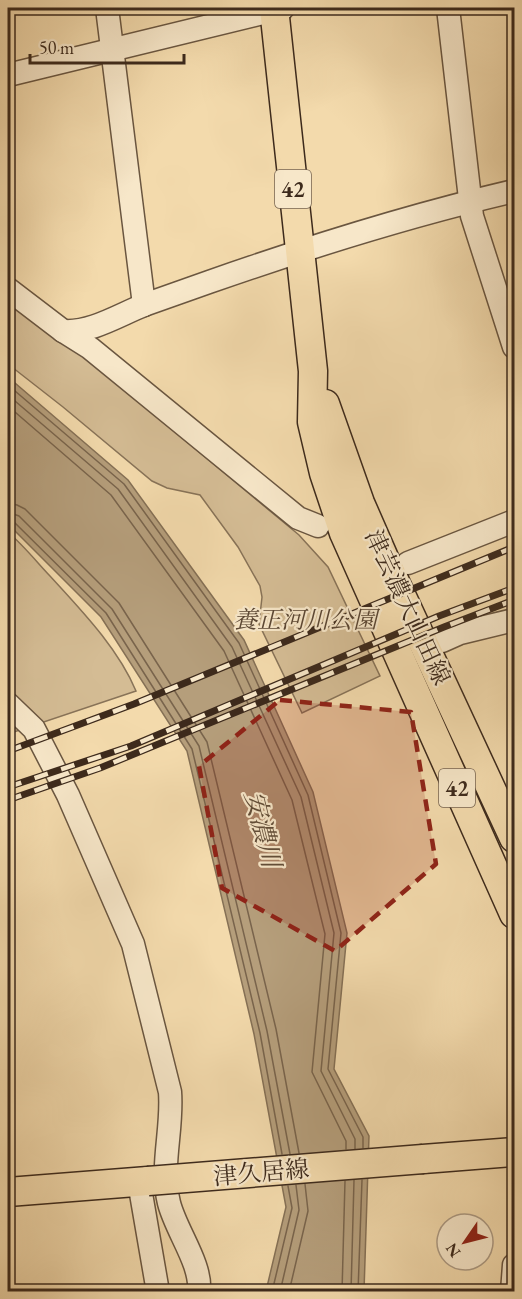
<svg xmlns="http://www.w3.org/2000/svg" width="522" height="1299" viewBox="0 0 522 1299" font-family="'EB Garamond','Noto Serif JP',serif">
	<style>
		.green { fill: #d4bc94; stroke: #887358; stroke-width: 1.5 }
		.water { fill: #b59e7b; stroke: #857055; stroke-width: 1.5 }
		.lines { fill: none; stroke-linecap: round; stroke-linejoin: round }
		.shore { stroke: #79644c; stroke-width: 1.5 }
		.minor-casing { stroke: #6a5640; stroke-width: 25 }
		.major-casing { stroke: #3d2a1c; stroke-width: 31 }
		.minor { stroke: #f7e7c9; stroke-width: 22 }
		.major { stroke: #f3daac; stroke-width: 28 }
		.rail-casing { stroke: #3d2a1c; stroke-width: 7 }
		.rail { stroke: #f7e7c9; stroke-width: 4.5; stroke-dasharray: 14; stroke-linecap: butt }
		.major-bridge-casing { stroke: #3d2a1c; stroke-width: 31; stroke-linecap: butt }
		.major-bridge { stroke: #f3daac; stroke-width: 28 }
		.marked { fill: #8f2418; fill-opacity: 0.2; stroke: #8f2418; stroke-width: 4.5; stroke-dasharray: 12 8; stroke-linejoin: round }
		.labels { text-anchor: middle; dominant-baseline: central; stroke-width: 4.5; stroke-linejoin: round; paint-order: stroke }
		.shield { fill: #f7e7c9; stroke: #756350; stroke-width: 1.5 }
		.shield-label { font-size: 22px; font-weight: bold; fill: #3d2a1c }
		.street-label { font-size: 24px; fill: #3d2a1c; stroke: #f7e7c9 }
		.park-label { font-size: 24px; font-style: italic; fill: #5b4734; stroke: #f7e7c9 }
		.water-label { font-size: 26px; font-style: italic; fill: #614d38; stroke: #f7e7c9 }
	</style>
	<rect width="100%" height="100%" fill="#f3daac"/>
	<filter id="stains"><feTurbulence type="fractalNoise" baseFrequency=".00333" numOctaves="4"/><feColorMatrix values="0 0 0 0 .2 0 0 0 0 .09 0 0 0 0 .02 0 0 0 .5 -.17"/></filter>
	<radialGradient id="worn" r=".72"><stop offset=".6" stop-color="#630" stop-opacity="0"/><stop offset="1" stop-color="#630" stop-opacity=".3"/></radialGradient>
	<g class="green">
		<path d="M8 302 93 364 299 535 328 567 380 676 302 713 259 624 262 597 260 586 238 547 200 495 167 488 152 481 63 407 8 364Z"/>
		<path d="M8 532C23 545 36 561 50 576 81 610 118 648 136 691L8 734Z"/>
	</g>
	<path class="water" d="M8 377 128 480 244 640 313 792 347 933 334 1069 369 1136 364 1291H266L286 1207 254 1034 187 751 101 617 8 524Z"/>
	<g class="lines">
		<g class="shore">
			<path d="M8 385 124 484 239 643 308 795 341 933 328 1069 363 1137V1148"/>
			<path d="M8 395 118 489 232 647 301 797 334 933 321 1071 355 1139V1149"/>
			<path d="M8 406 111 495 224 651 292 800 325 934 312 1072 346 1141V1149"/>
			<path d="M8 503 17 505 25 509 119 603 207 742 276 1029 299 1153"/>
			<path d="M8 512 19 516 112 609 199 746 267 1031 290 1154"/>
			<path d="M8 520 14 522 106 613 192 749 260 1033 282 1154"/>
			<path d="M272 1292 292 1208 288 1186"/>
			<path d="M280 1292 299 1210 296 1185"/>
			<path d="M289 1292 308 1211 305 1184"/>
			<path d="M342 1292 345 1181"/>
			<path d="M351 1292 354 1180"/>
			<path d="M358 1292 362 1180"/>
		</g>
		<g class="minor-casing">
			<g id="minor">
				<path d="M107 8 144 305"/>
				<path d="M448 8 472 216 514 347"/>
				<path d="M8 75 283 8"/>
				<path d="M8 289 63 331 90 348 298 518 318 526"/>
				<path d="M63 331C91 333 119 315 144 305 166 297 187 290 209 282 309 247 411 215 514 191"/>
				<path d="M408 563 514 521"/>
				<path d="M442 641 460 633 514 620"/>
				<path d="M8 704 34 729 68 795 133 944 170 1092C173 1129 160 1166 169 1203 176 1231 202 1264 199 1292"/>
				<path d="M139 1182 158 1292"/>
				<path d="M512 1292 514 1265"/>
			</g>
		</g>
		<g class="major-casing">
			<g id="major">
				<path d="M274 8 313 371 312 422 324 473 344 533 514 914"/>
				<path d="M325 404 360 503 388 567 514 838"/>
				<path d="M423 1159 514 1152"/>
				<path d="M8 1192 148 1181"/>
			</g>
		</g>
		<use href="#minor" class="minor"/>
		<use href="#major" class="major"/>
		<g class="rail-casing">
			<g id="rail">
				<path d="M8 751 134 704 514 547"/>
				<path d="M8 787 131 746 439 616 514 588"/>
				<path d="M8 800 100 768 444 627 514 600"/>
			</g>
		</g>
		<use href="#rail" class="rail"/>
		<g class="major-bridge-casing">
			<path id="major-bridge" d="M148 1181 423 1159"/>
		</g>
		<use href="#major-bridge" class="major-bridge"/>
	</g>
	<path class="marked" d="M280 700 411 712 436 864 335 951 222 888 199 766Z"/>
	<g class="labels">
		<g class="shield">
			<rect x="275" y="170" width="36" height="38" rx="4.5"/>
			<rect x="439" y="769" width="36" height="38" rx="4.5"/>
		</g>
		<g class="shield-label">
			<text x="293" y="189">42</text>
			<text x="457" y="788">42</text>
		</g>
		<g class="street-label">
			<text transform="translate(408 607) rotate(65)">津芸濃大山田線</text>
			<text transform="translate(261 1172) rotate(-5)">津久居線</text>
		</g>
		<g class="park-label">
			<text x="305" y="619">養正河川公園</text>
		</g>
		<g class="water-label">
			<text transform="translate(263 829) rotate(76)">安濃川</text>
		</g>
	</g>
	<rect width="522" height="1299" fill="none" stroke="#f3daac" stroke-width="30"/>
	<rect x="9" y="9" width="504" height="1281" fill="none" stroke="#3d2a1c" stroke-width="3"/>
	<rect x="15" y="15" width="492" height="1269" fill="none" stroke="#3d2a1c" stroke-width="1.5"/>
	<g transform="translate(465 1242) rotate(235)"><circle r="28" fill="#f7e7c9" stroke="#ad9b84" stroke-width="1.5"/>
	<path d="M0-4.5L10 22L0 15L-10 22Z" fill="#8f2418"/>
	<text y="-9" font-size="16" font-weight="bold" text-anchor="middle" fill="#3d2a1c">N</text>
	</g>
	<path d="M30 54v9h154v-9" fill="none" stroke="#3d2a1c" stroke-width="3"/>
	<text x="39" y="54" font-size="18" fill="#3d2a1c" stroke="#f7e7c9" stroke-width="4.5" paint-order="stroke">50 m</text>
	<rect width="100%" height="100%" filter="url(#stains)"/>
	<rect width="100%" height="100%" fill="url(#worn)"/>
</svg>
